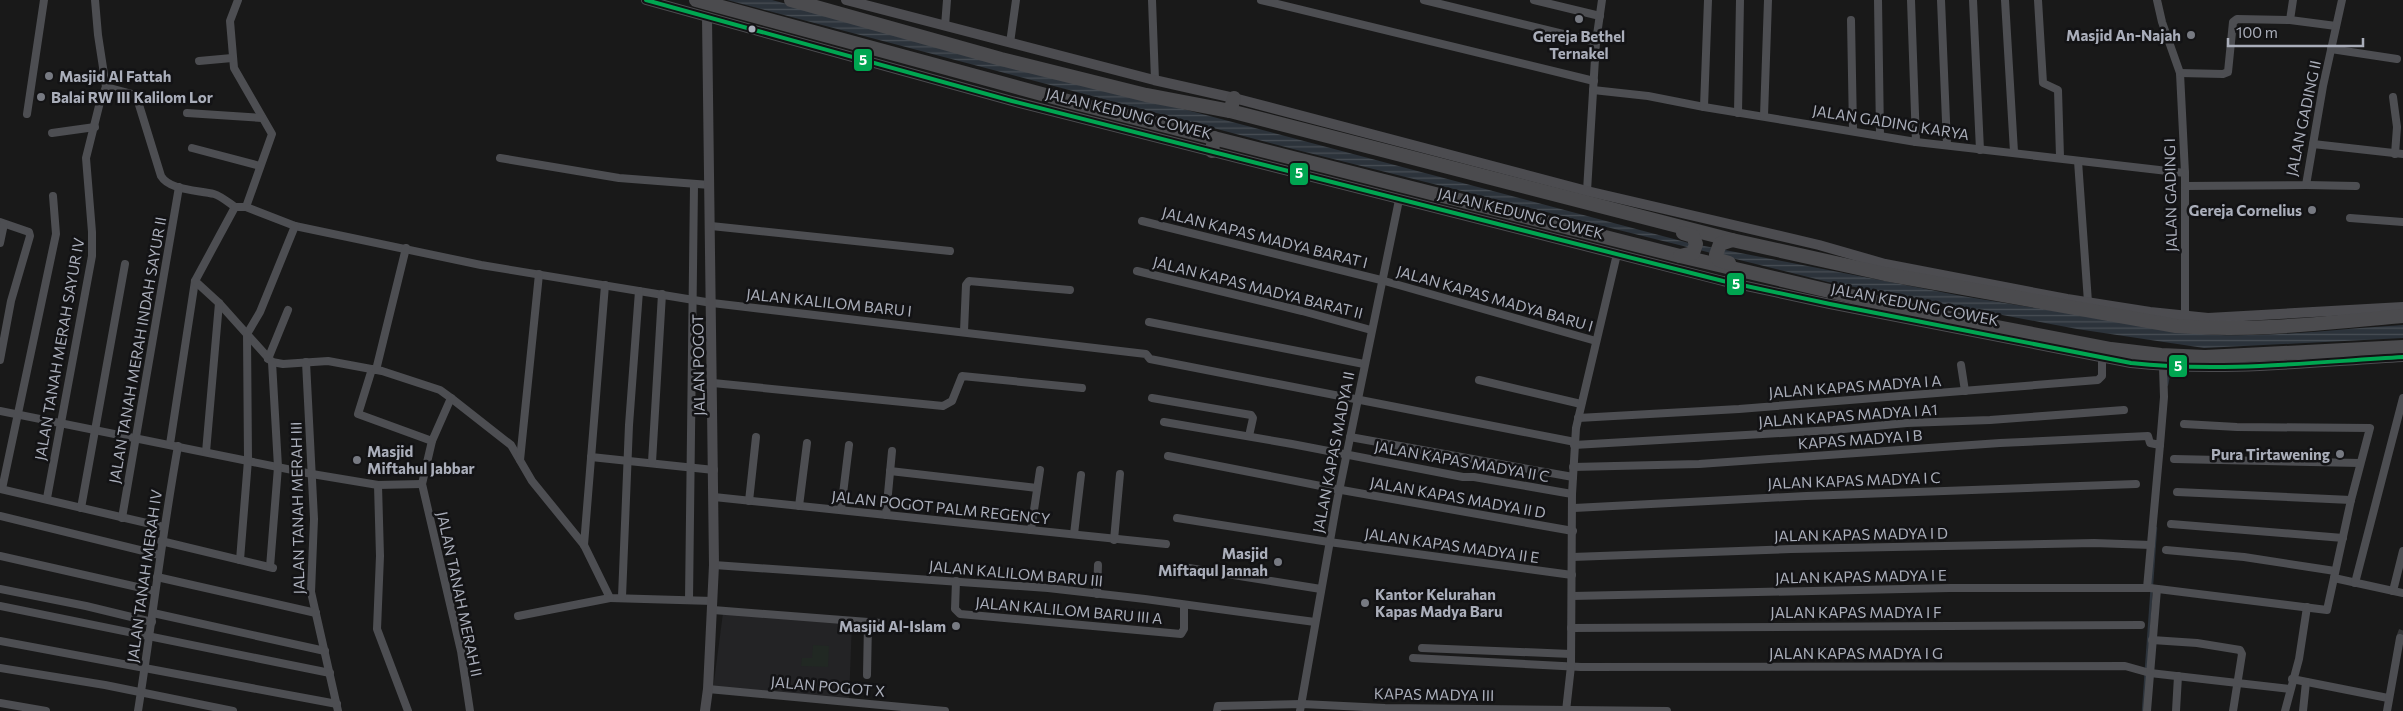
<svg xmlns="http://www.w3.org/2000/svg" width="2403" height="711" viewBox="0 0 2403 711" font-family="Commissioner,sans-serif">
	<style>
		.built { fill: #232325 }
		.pitch { fill: #212823 }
		.water { fill: url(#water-rules) }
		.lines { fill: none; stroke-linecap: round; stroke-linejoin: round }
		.stream { stroke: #2c333b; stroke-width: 2.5 }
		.street-tunnel { stroke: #363739; stroke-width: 8; stroke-dasharray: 8 4; stroke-linecap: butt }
		.street { stroke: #4d4e52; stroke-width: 8 }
		.secondary { stroke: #4c4c50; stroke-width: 10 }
		.highway { stroke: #4b4b4e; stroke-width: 14 }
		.bus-1-casing { stroke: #131315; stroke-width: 8 }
		.bus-1 { stroke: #00a651; stroke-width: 4 }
		.poi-dot { fill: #777a82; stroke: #131315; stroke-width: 2 }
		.bus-dot { fill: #aaaeba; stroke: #131315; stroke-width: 2 }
		.labels { text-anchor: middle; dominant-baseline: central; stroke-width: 5; stroke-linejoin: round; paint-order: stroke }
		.poi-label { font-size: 15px; font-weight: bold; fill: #aaaeba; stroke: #131315; text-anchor: end }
		.street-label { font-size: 15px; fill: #aaaeba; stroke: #131315 }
		.line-badge { stroke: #131315; stroke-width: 2 }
		.badge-label { font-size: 14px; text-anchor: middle; font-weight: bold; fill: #fff }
	</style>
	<defs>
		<pattern id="water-rules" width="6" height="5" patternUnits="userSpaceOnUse" patternTransform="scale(1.25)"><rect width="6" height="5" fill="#2c333b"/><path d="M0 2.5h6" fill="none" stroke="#484e55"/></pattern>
	</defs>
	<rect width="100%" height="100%" fill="#191919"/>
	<path class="built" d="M723 613 852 622 849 701 713 689Z"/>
	<path class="pitch" d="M813 645 829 646 828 667 801 666 802 658H812Z"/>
	<path class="water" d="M727 0H772L1689 243 1962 296 2190 333C2256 340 2335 329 2403 325V338L2204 348 2077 329 1828 282 1297 150Z"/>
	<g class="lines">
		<g class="stream">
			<path d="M2167 385 2170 369"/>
			<path d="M2143 711 2156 528"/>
		</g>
		<path class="street-tunnel" d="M2400 638 2403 630"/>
		<g class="street">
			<path d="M95 0 98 35 106 87"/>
			<path d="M238 0 230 21 234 68 272 134 246 207"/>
			<path d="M1152 0 1155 80"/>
			<path d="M1261 0 1594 81"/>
			<path d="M1424 0 1596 42"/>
			<path d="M1534 0 1600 16"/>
			<path d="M1878 0 1880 135"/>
			<path d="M1911 0 1916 142"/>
			<path d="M1941 0 1947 145"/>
			<path d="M1973 0 1980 150"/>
			<path d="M2005 0 2014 152"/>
			<path d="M2038 0 2043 83 2058 90 2060 157"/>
			<path d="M2157 0 2162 22 2180 73 2185 173V316"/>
			<path d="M1851 20 1853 130"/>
			<path d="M2290 20 2293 0"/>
			<path d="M945 26 947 0"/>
			<path d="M1010 43 1016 0"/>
			<path d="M2331 49 2397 59"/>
			<path d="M199 61 232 58"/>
			<path d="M2180 73 2223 74 2228 72 2233 22 2237 19 2290 20 2336 26"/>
			<path d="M106 87 136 95 161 176C170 191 199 190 214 194 221 196 229 203 235 207L195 281 170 444"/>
			<path d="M1593 90 1648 96 1704 107 1916 142 2185 173"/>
			<path d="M2393 97 2397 127 2395 154"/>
			<path d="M1704 107 1708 0"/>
			<path d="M187 113 262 118"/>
			<path d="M1738 113 1740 0"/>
			<path d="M27 114 44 0"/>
			<path d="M1764 116 1768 0"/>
			<path d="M52 133 95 127"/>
			<path d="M2313 144 2403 154"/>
			<path d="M192 148 260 166"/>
			<path d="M500 158 619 178 710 185"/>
			<path d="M2078 161 2088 302"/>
			<path d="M2306 185 2356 186"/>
			<path d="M2185 186 2306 185 2323 86 2342 0"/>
			<path d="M1587 191 1596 42 1602 0"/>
			<path d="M235 207H246L295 226 481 265 712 303 1146 354 1150 359 1575 442"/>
			<path d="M2350 218 2403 222"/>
			<path d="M1142 221 1381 280 1596 341"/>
			<path d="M0 222 29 232 30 236 11 301 0 360"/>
			<path d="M711 226 950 251"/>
			<path d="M0 243 4 224"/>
			<path d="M1137 271 1302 311 1371 330"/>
			<path d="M195 281 219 303 272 362 283 364 328 361 382 371 440 390 451 398 511 445 532 481 584 545 610 598 713 601"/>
			<path d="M1149 322 1364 364"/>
			<path d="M964 331 966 285 969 281 1070 290"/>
			<path d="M268 359 288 310"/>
			<path d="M306 362 314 519 311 592 338 711"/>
			<path d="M1961 365 1965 391"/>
			<path d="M372 369 358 414 432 441"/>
			<path d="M376 370 406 248"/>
			<path d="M1479 380 1581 404"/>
			<path d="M713 383 943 406 952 401 962 376 1082 388"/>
			<path d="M451 398 432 441 422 484 461 651 470 711"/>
			<path d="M1152 398 1251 415 1253 418 1249 436"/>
			<path d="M0 411 312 474 378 485 422 484"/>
			<path d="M1578 418 1739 409 2098 380 2102 376V354"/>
			<path d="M1164 422 1292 444 1463 477H1474L1572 494"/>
			<path d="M1350 437 1573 477"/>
			<path d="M1574 445 1833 430 1907 423 1990 420 2124 410"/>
			<path d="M206 452 219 303"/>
			<path d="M1168 456 1336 489 1573 531"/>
			<path d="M591 457 714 470"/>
			<path d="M2174 459 2360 463"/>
			<path d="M520 460 539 274"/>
			<path d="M652 462 662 294"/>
			<path d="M1573 467 1699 464 2000 443 2148 436 2150 443 2160 445 2164 397 2163 367"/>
			<path d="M890 471 1037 488"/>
			<path d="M378 485 380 556 377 629 408 711"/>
			<path d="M0 489 164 527"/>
			<path d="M2 489 56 234 53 196"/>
			<path d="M2177 492 2351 500"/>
			<path d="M714 497 1166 544"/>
			<path d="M47 498 92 256V232L86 158 100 102 106 87"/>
			<path d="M749 501 756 437"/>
			<path d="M799 506 807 443"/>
			<path d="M81 508 125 264"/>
			<path d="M1574 508 1806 496 2136 484"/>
			<path d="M841 510 849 445"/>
			<path d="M886 515 892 451"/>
			<path d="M0 516 160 555"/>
			<path d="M122 518 179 187"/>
			<path d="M1177 518 1329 542 1572 575"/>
			<path d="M2171 524 2343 538"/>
			<path d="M1031 530 1040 470"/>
			<path d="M1074 534 1081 475"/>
			<path d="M1114 540 1120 474"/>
			<path d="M161 541 273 568"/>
			<path d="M584 545 605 285"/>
			<path d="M2166 550 2244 557 2335 571"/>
			<path d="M0 556 155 591"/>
			<path d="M1572 557 1791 549 2094 543 2151 545"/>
			<path d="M240 560 248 460 247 334 260 312 295 226"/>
			<path d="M714 565 1048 588 1145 599 1315 622"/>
			<path d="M270 567 278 467 272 362"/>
			<path d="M1183 567 1321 589"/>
			<path d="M157 577 316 613"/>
			<path d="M2334 578 2403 593"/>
			<path d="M956 581 955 609 960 614 1181 634 1184 629V605"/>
			<path d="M2355 583 2403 398"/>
			<path d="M2147 588 2160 445"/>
			<path d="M0 589 86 606 152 622"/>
			<path d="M2393 591 2403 551"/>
			<path d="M1097 594 1098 565"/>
			<path d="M1572 596 1950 588H2150L2327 610 2351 500 2370 428 2237 427 2184 424"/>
			<path d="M622 597 629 425 639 291"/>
			<path d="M689 600 694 185"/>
			<path d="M0 606 330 673"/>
			<path d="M713 610 881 623"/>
			<path d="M153 613 325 651"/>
			<path d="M518 616 610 598"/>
			<path d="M1571 628 2141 625"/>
			<path d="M2152 640 2197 643 2240 650 2242 654 2233 711"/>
			<path d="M0 641 337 704"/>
			<path d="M1422 648 1571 654"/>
			<path d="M1413 658 1581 667 2125 666 2150 673 2290 689"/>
			<path d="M0 668 105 685 233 711"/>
			<path d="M867 675 868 622"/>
			<path d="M2292 679 2388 698"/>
			<path d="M708 689 945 711"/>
			<path d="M0 703 46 711"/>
			<path d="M138 711C152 623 162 534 178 446"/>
			<path d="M1217 711 1218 706 1302 704 1385 708 1667 711"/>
			<path d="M1300 711 1337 501 1399 200"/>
			<path d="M1566 711 1571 666 1572 494 1576 428 1617 254"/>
			<path d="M2147 711 2157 589"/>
			<path d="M2176 711 2178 676"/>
			<path d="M2285 711 2299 659 2307 607"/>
			<path d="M2303 711 2306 682"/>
			<path d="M2387 711 2400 638"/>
		</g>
		<g class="secondary">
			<path d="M646 0 1012 101 1723 281 1830 304 2131 363C2221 373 2313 362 2403 357"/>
			<path d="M846 0 1154 80 1234 98 1587 191 1819 245 1885 264 2067 299 2150 312 2208 318 2403 307"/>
			<path d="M705 711 708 689 714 565 707 17"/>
		</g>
		<g class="highway">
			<path d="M696 0 1075 103 1680 256 1919 312 2111 349 2161 355 2205 357 2403 347"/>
			<path d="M791 0 1001 59 1146 95 1230 111 1732 240 1885 274 2176 326C2252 332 2327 323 2403 316"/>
			<path d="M1230 111 1234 98"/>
			<path d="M1212 151 1214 138"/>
			<path d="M1680 256 1693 253 1696 244 1693 236 1683 233"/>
			<path d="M1729 263 1719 260 1716 255 1720 244 1732 240"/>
		</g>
		<g class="bus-1-casing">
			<path id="bus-1" d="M646 0 1012 101 1723 281 1830 304 2131 363C2221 373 2313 362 2403 357"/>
		</g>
		<use href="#bus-1" class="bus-1"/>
	</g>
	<g class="poi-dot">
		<circle cx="1579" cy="19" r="5"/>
		<circle cx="2191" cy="35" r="5"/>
		<circle cx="49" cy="76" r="5"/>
		<circle cx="41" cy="97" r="5"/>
		<circle cx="2312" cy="210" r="5"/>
		<circle cx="2340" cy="454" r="5"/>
		<circle cx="357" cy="460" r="5"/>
		<circle cx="1278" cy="562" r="5"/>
		<circle cx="1365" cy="603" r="5"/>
		<circle cx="956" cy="626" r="5"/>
	</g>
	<circle class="bus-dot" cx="752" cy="29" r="4.5"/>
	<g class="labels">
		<g class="poi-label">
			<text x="2181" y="35">Masjid An-Najah</text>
			<text x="1579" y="36" text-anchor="middle">Gereja Bethel<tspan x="1579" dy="17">Ternakel</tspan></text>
			<text x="59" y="76" text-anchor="start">Masjid Al Fattah</text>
			<text x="51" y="97" text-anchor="start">Balai RW III Kalilom Lor</text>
			<text x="2302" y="210">Gereja Cornelius</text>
			<text x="367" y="451" text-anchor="start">Masjid<tspan x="367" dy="17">Miftahul Jabbar</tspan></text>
			<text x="2330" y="454">Pura Tirtawening</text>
			<text x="1268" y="553">Masjid<tspan x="1268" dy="17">Miftaqul Jannah</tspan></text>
			<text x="1375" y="594" text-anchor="start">Kantor Kelurahan<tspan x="1375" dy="17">Kapas Madya Baru</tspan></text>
			<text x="946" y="626">Masjid Al-Islam</text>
		</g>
		<g class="street-label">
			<text transform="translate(1129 113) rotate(14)">JALAN KEDUNG COWEK</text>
			<text transform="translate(2303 118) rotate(-78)">JALAN GADING II</text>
			<text transform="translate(1891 122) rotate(9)">JALAN GADING KARYA</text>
			<text transform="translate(2170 195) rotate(-91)">JALAN GADING I</text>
			<text transform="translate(1521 213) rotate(14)">JALAN KEDUNG COWEK</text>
			<text transform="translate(1265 237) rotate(14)">JALAN KAPAS MADYA BARAT I</text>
			<text transform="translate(1258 287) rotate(14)">JALAN KAPAS MADYA BARAT II</text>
			<text transform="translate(1495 298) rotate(16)">JALAN KAPAS MADYA BARU I</text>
			<text transform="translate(829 302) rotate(6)">JALAN KALILOM BARU I</text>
			<text transform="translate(1915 304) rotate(11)">JALAN KEDUNG COWEK</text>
			<text transform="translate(59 349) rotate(-80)">JALAN TANAH MERAH SAYUR IV</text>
			<text transform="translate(137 350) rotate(-80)">JALAN TANAH MERAH INDAH SAYUR II</text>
			<text transform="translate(698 365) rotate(-91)">JALAN POGOT</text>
			<text transform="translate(1855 386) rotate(-4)">JALAN KAPAS MADYA I A</text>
			<text transform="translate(1848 415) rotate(-4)">JALAN KAPAS MADYA I A1</text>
			<text transform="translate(1860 439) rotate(-4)">KAPAS MADYA I B</text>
			<text transform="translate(1333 452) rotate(-79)">JALAN KAPAS MADYA II</text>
			<text transform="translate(1462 461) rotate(10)">JALAN KAPAS MADYA II C</text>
			<text transform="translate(1854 480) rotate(-2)">JALAN KAPAS MADYA I C</text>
			<text transform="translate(1458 497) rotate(10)">JALAN KAPAS MADYA II D</text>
			<text transform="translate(941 507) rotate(6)">JALAN POGOT PALM REGENCY</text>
			<text transform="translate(297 508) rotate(-91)">JALAN TANAH MERAH III</text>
			<text transform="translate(1861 534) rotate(-1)">JALAN KAPAS MADYA I D</text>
			<text transform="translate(1452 545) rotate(8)">JALAN KAPAS MADYA II E</text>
			<text transform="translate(1016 573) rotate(5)">JALAN KALILOM BARU III</text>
			<text transform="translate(144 576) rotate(-82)">JALAN TANAH MERAH IV</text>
			<text transform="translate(1861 576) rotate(-1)">JALAN KAPAS MADYA I E</text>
			<text transform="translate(460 594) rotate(78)">JALAN TANAH MERAH II</text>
			<text transform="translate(1069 610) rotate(5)">JALAN KALILOM BARU III A</text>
			<text x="1856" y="612">JALAN KAPAS MADYA I F</text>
			<text x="1856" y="653">JALAN KAPAS MADYA I G</text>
			<text transform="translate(828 686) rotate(5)">JALAN POGOT X</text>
			<text transform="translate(1434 694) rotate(1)">KAPAS MADYA III</text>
		</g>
	</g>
	<g class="line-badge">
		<rect x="853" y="48" width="20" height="24" rx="5" fill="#00a651"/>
		<rect x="1289" y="162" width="20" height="24" rx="5" fill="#00a651"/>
		<rect x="1726" y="272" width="19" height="24" rx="5" fill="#00a651"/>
		<rect x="2168" y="354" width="20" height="24" rx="5" fill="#00a651"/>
	</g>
	<g class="badge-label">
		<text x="863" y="65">5</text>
		<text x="1299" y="178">5</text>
		<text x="1736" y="289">5</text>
		<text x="2178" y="371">5</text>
	</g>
	<path d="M2228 38v8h135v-8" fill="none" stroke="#aaaeba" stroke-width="2.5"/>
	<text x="2236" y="38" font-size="15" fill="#aaaeba" stroke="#131315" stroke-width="4" paint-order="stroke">100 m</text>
</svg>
